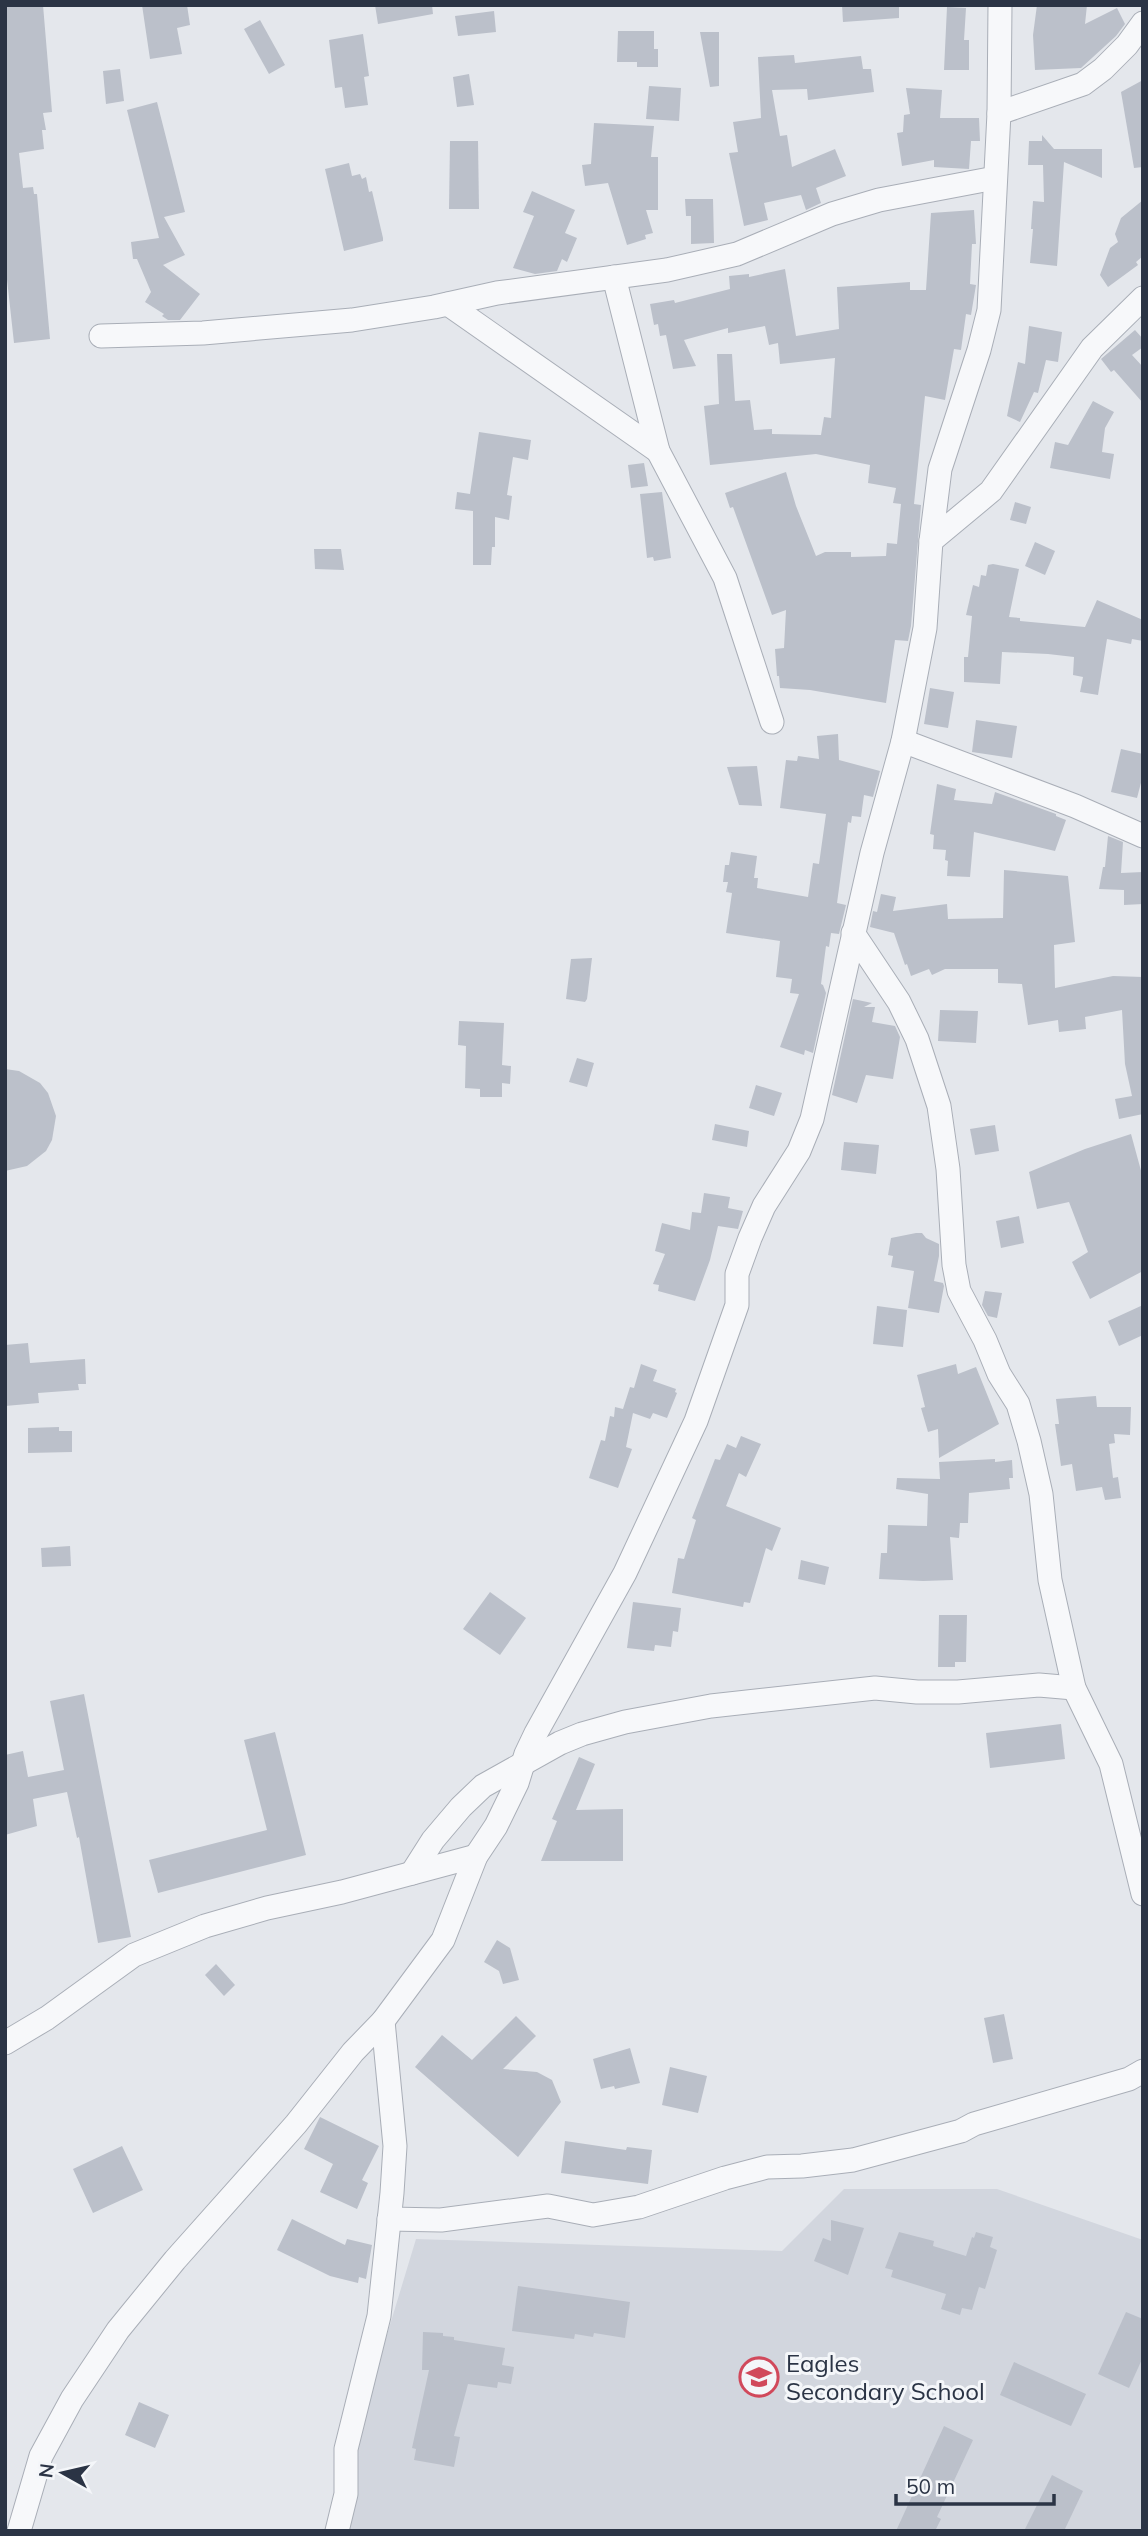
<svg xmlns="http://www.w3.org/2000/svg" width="1148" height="2536" viewBox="0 0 1148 2536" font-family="Mulish,sans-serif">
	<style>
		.built { fill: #d2d6de }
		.building { fill: #bbc0ca }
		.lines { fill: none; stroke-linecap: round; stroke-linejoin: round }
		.minor-casing { stroke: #a9aeb7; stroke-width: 25 }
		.minor { stroke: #f7f8fa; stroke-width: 23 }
		.labels { text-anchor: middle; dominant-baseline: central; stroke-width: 6; stroke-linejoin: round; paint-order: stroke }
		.poi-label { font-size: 24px; fill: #2b3445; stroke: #f4f6f9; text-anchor: start }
	</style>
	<rect width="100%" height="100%" fill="#e4e7ec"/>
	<path class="built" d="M844 2189H997L1143 2240V2531H337L336 2503 416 2239 782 2251Z"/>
	<g class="building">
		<path d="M5 5H43L52 112 43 113 46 130H42L44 149 19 153 23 188 33 187 34 194H37L50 339 14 343 5 261Z"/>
		<path d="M142 5H187L190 25 177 28 182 54 150 59Z"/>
		<path d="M375 5H432L433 14 378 24Z"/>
		<path d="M842 5H899V18L843 22Z"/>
		<path d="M1037 5H1087L1085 24 1117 8 1125 24 1116 36 1081 68 1035 70 1033 35Z"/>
		<path d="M947 7 966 8 964 40H969V70H944Z"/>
		<path d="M494 11 496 32 458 36 455 16Z"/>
		<path d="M260 20 285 65 269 74 244 29Z"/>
		<path d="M618 31H654V49H658V67H637V62H617Z"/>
		<path d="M700 32H719V86L710 87Z"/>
		<path d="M363 34 369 76 364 77 368 105 345 108 342 87 335 88 329 40Z"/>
		<path d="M794 55 795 63 861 56 863 69H871L874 92 808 100 807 89 772 90 780 136 787 135 792 167 835 149 846 176 816 188 821 203 806 210 801 195 764 203 768 220 744 226 729 153 738 152 733 122 761 118 758 57Z"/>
		<path d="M120 69 124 101 106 104 103 71Z"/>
		<path d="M469 74 474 105 457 107 453 77Z"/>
		<path d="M1143 80V167L1134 168 1121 92Z"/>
		<path d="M649 86 681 88 679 121 646 119Z"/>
		<path d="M906 88 942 90 940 118H979L980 141H971L969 169 934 167V160L902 166 897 133 903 132 904 115 910 114Z"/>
		<path d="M157 102 185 212 164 217 185 255 163 265 200 294 180 320H168L162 316 164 314 145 302 151 292 137 259H133L131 242 159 238 127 110Z"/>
		<path d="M594 123 654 126 651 157H658V210H646L653 233 645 235 646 239 627 245 608 183 585 186 582 165 591 164Z"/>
		<path d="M1042 135 1054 149H1102V178L1064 162 1057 266 1030 263 1033 229H1031L1033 201 1044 202 1043 165H1028L1029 141H1042Z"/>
		<path d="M450 141H478L479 209H449Z"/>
		<path d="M349 163 352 176 360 174 362 179 366 177 369 192 372 191 383 238V241L344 251 325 169Z"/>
		<path d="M532 191 575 210 565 233 577 238 567 262 562 259 557 271 535 274 513 268 534 216 523 212Z"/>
		<path d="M685 199H713L714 243 691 244V216H686Z"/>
		<path d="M1143 200V256L1136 262 1138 265 1108 287 1100 275 1110 248 1118 242 1115 234 1121 218Z"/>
		<path d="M974 210 976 244H972L970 284 976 285 971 315 966 314 961 350 954 349 945 400 925 396 914 504 921 505 911 626 908 641 895 640 886 703 810 690 780 688 779 676H777L775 649 784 648 786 610 772 615 733 507 730 508 725 493 786 472 796 506 816 556 825 552H851V557L886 556 887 543 897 544 901 504 893 503 896 488 868 483 870 465 816 454 710 465 704 406 719 404 717 354H732L735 401 750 400 754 430 772 429V434L821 435 824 417 831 418 835 358 780 364 778 343 769 345 765 326 728 333V328L684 340 696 366 673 369 666 335 660 336 658 324 654 325 650 304 674 300 675 303 730 289 729 276 749 274V277L785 269 796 336 839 329 837 287 910 282V290H926L931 213Z"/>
		<path d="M1029 326 1062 332 1058 362 1046 360 1038 393 1034 392 1020 422 1007 416 1018 362 1025 364Z"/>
		<path d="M1135 330 1143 339V347L1132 355 1143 367V403L1114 370 1111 372 1101 359Z"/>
		<path d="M1093 401 1114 412 1105 428 1102 452 1114 454 1110 479 1050 468 1055 442 1068 445Z"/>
		<path d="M479 432 531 440 528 460 513 457 507 495 512 496 509 520 495 517V547H492L491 565H473V511L455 509 457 492 470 494Z"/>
		<path d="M644 463 648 486 631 488 628 465Z"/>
		<path d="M662 492 671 558 654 561 653 557 647 558 640 494Z"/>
		<path d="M1015 502 1031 507 1026 524 1010 520Z"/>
		<path d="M1035 542 1055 551 1045 575 1025 566Z"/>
		<path d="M314 549H341L344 570 315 569Z"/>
		<path d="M993 564 1019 569 1009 617 1020 618V621L1085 627 1097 600 1143 620V641L1132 639 1131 644 1107 639 1098 695 1080 692 1083 677 1073 675 1074 657 1048 654 1002 652 1000 684 964 682V657H968L972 616 966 615 973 585 979 587 981 575 986 576 988 565Z"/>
		<path d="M930 688 954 692 948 728 924 724Z"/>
		<path d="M976 720 1017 726 1012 758 972 752Z"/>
		<path d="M838 734 839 760 880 771 873 797 864 795 861 817 852 816 851 823 848 822 837 903 846 905 839 934 831 933 829 947 826 946 821 984 823 985 826 993 813 1053 805 1050 804 1055 780 1047 799 994 790 993 792 979 776 977 780 941 726 933 732 893 726 892 728 882H723L725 865H729L731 852 757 856 754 878H758L757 888 808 897 813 863 819 864 826 814 780 808 786 760 797 761 798 756 819 759 817 736Z"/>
		<path d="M1121 749 1143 754V775L1137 798 1111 792Z"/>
		<path d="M757 766 762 806 739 805 727 767Z"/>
		<path d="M937 784 956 789 954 800 992 804 995 792 1056 814V816L1066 820 1055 851 974 832 970 877 947 876 948 861 945 860 946 850 933 849 934 835 930 834Z"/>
		<path d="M1108 836 1123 842 1121 873 1143 872V904L1124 905V890L1099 889 1103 867H1105Z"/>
		<path d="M1004 870 1068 876 1075 942 1054 945 1055 988 1113 976 1143 977V1114L1119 1119 1115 1099 1132 1096 1125 1064 1122 1010 1085 1017 1086 1029 1059 1032 1058 1020 1028 1025 1022 984 998 983V969H945L932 975 929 969 911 976 907 964 905 965 894 933 870 927 873 911 877 912 881 894 896 897 893 911 947 904 948 919 1003 918Z"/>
		<path d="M592 958 587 999 585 1002 566 999 571 959Z"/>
		<path d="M853 999 872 1003 864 1007H875L872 1022 895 1026 900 1037 893 1079 866 1075 857 1103 832 1095Z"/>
		<path d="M940 1010 978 1011 976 1043 938 1041Z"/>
		<path d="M459 1021 504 1023 502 1065 511 1066 510 1084 502 1083V1097H480V1089L465 1088 466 1046 458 1045Z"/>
		<path d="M577 1058 594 1063 587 1087 569 1082Z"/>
		<path d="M5 1069 19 1071 40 1083 48 1093 56 1116 52 1140 46 1151 27 1166 5 1171Z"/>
		<path d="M756 1085 782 1093 774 1116 749 1108Z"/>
		<path d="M715 1124 749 1131 747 1147 712 1140Z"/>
		<path d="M995 1125 999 1151 975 1155 970 1129Z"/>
		<path d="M1131 1134 1143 1178V1271L1090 1299 1072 1262 1088 1252 1069 1202 1037 1209 1029 1172 1085 1149Z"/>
		<path d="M844 1142 879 1145 876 1174 841 1170Z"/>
		<path d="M704 1193 730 1197 728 1208 743 1211 738 1229 718 1226 710 1260 695 1301 658 1291 659 1285 653 1284 665 1254 655 1251 662 1223 690 1230 692 1212 701 1213Z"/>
		<path d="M1019 1216 1024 1243 1001 1248 996 1221Z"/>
		<path d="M916 1233H922L926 1238 939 1244V1256L934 1281 943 1283 944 1286 939 1313 908 1308 914 1271 891 1267 893 1256 888 1255 891 1238Z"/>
		<path d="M985 1291 1002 1293 997 1318 988 1316 982 1305Z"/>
		<path d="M1143 1305V1335L1119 1346 1108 1321Z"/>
		<path d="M877 1306 907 1310 903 1347 873 1344Z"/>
		<path d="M28 1343 30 1363 85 1359 86 1384H78L79 1390 38 1393 39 1403 5 1406V1345Z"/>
		<path d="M641 1364 657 1370 653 1381 676 1389 675 1392 677 1393 667 1418 653 1413 650 1419 633 1413 626 1447 632 1449 618 1488 589 1478 601 1440 605 1441 610 1416 614 1417 615 1407 623 1409 630 1387 634 1388Z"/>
		<path d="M956 1364 958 1374 976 1367 999 1424 939 1458 938 1429 928 1432 921 1408 925 1407 917 1375Z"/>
		<path d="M1096 1396 1097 1407H1131L1130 1435 1114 1434 1115 1443 1109 1444 1113 1478 1118 1477 1121 1498 1105 1500 1102 1487 1076 1491 1072 1464 1061 1466 1055 1424H1059L1056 1399Z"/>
		<path d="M59 1427V1431H72V1452L28 1453V1428Z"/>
		<path d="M741 1436 761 1444 746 1477 739 1473 726 1506 781 1528 772 1551 766 1548 750 1603 744 1602 743 1607 672 1593 678 1558 684 1559 696 1520 692 1518 715 1459 720 1460 727 1444 736 1448Z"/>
		<path d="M995 1459V1462L1012 1460 1013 1478H1009L1010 1489 969 1493 968 1523H960L959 1538 950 1537 953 1580 923 1581 879 1579 881 1553H887L888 1525 927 1526 928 1494 896 1489 897 1478 940 1479 939 1462Z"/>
		<path d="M70 1546 71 1566 42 1567 41 1548Z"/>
		<path d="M801 1560 829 1567 825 1585 798 1579Z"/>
		<path d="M490 1592 526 1618 500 1655 463 1629Z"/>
		<path d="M633 1602 681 1608 678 1632 673 1631 671 1647 655 1645 654 1651 627 1648Z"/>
		<path d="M939 1615H967L966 1662H955V1667H938Z"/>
		<path d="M84 1694 131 1937 98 1943 79 1837 77 1838 67 1792 33 1799 37 1826 5 1835V1755L23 1751 28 1777 64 1770 50 1701Z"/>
		<path d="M1061 1724 1065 1759 990 1768 986 1733Z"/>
		<path d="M275 1732 306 1855 158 1893 149 1860 267 1830 244 1740Z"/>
		<path d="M579 1757 595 1764 576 1810 623 1809V1861H541L557 1821 552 1819Z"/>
		<path d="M497 1940 510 1948 519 1980 503 1984 499 1971 484 1962Z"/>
		<path d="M216 1964 235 1985 224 1996 205 1975Z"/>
		<path d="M1004 2014 1013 2059 993 2063 984 2018Z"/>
		<path d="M516 2016 536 2036 503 2069 537 2072 552 2080 561 2102 518 2157 415 2067 442 2035 472 2060Z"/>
		<path d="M630 2048 640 2083 615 2089 614 2086 601 2089 593 2059Z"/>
		<path d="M670 2067 707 2076 698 2113 662 2105Z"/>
		<path d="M320 2117 379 2146 362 2180 368 2183 357 2209 320 2192 333 2164 304 2149Z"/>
		<path d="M565 2141 626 2150 627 2147 652 2150 648 2184 561 2173Z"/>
		<path d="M122 2146 143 2190 93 2213 73 2169Z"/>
		<path d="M292 2219 345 2245 347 2239 372 2245 366 2279 359 2277 358 2283 330 2276 277 2250Z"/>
		<path d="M831 2220 864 2228 848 2275 814 2261 823 2238 831 2241Z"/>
		<path d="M899 2232 934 2241 933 2246 966 2256 972 2237 974 2238 976 2232 993 2237 990 2247 997 2250 985 2289 979 2287 972 2310 962 2308 960 2315 941 2309 946 2294 891 2277 893 2270 885 2268Z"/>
		<path d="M518 2286 630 2302 625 2338 594 2333 593 2337 575 2334 574 2339 512 2331Z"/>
		<path d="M1126 2312 1143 2319V2357L1129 2388 1098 2374Z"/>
		<path d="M423 2332 443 2333V2336L454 2337V2340L505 2348 502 2365 514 2367 511 2384 498 2382 497 2388 468 2384 454 2436 460 2437 454 2467 414 2460 416 2449 412 2448 429 2370H422Z"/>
		<path d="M1014 2362 1086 2394 1071 2426 1000 2395Z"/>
		<path d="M139 2402 169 2415 155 2448 125 2435Z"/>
		<path d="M944 2426 973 2440 937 2517 941 2519 935 2531H896Z"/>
		<path d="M1052 2475 1083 2491 1064 2531H1024Z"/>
	</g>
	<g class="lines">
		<g class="minor-casing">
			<g id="minor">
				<path d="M999 113 1083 84 1103 69 1127 45 1143 23"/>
				<path d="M614 277 658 451 725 578 772 722"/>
				<path d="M448 304 658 451"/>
				<path d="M101 336 203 333 352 320 434 307 497 293 667 270 737 254 832 214 879 200 995 178"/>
				<path d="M931 541 991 491 1092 348 1143 298"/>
				<path d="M903 741 1075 806 1143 836"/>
				<path d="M853 933 899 1002 917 1039 939 1106 948 1169 954 1265 959 1291 985 1340 999 1374 1018 1404 1029 1441 1041 1494 1050 1580 1074 1688 1111 1764 1143 1894"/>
				<path d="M412 1873 433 1840 461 1807 483 1786 560 1743 582 1734 625 1722 711 1706 875 1688 917 1692H958L1039 1685 1074 1688"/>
				<path d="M5 2043 47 2018 134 1955 205 1926 267 1908 342 1892 476 1856"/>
				<path d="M389 2219 441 2220 548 2206 593 2215 639 2207 725 2178 767 2167 802 2166 853 2160 961 2131 974 2124 1129 2079 1143 2071"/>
				<path d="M19 2531 41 2456 72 2399 118 2330 175 2260 296 2124 353 2052 383 2021 443 1940 476 1856 496 1826 517 1783 526 1754 536 1733 625 1573 696 1421 737 1305V1274L750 1238 764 1206 799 1151 812 1119 872 853 903 741 925 628 931 541 940 469 979 350 989 310 999 113 1000 5"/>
				<path d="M337 2531 346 2494V2449L379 2316 392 2193 395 2146 383 2021"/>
			</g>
		</g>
		<use href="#minor" class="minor"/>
	</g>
	<defs>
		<g id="school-ring" transform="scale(2.0125)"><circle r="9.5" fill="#f4f6f9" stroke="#d1495b" stroke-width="1.5"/><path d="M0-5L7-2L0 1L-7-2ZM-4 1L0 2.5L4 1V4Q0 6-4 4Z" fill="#d1495b"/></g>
	</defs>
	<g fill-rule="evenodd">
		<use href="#school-ring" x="759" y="2377"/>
	</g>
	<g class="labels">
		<g class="poi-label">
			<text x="786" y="2363">Eagles<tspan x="786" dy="28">Secondary School</tspan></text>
		</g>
	</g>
	<rect width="1148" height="2536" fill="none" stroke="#2b3445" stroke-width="14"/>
	<g transform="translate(63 2473) rotate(278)" stroke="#f4f6f9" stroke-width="5" paint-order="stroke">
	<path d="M0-5L12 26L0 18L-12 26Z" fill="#2b3445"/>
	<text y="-10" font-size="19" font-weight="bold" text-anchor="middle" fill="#2b3445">N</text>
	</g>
	<path d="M896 2494v10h158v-10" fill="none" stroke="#2b3445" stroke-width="3.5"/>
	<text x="906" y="2494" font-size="21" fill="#2b3445" stroke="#f4f6f9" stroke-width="5" paint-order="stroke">50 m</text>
</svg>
